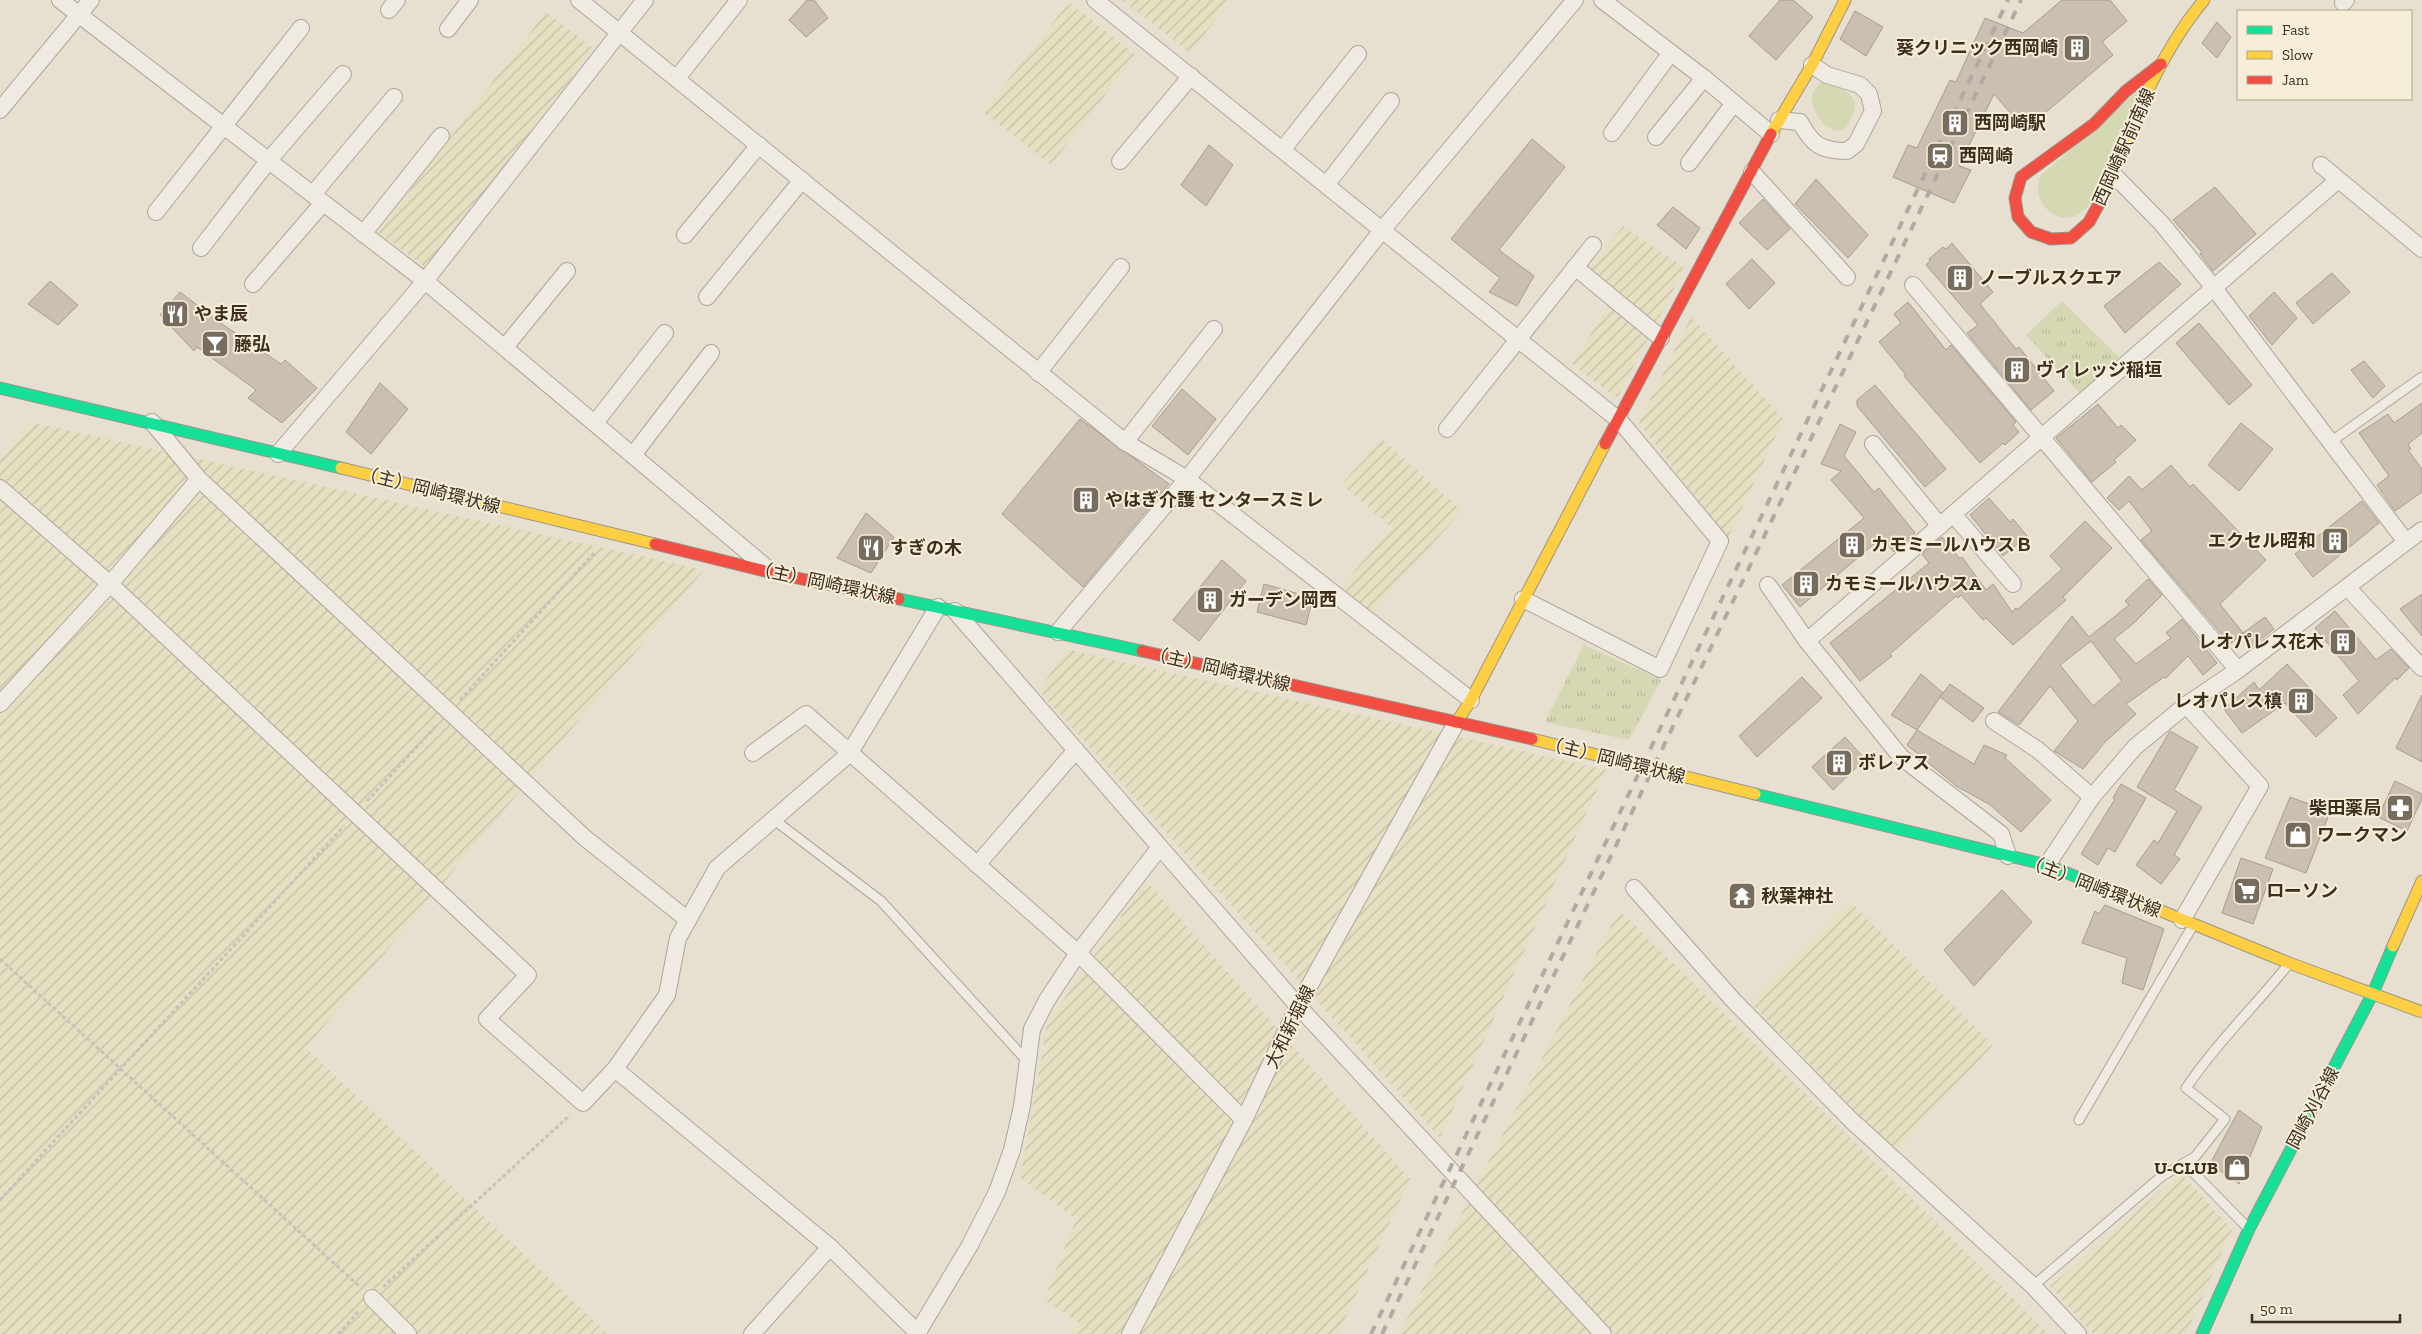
<svg xmlns="http://www.w3.org/2000/svg" width="2422" height="1334" viewBox="0 0 2422 1334" font-family="'Zilla Slab','Noto Sans JP',serif">
	<style>
		.farmland { fill: url(#farmland-furrows) }
		.green { fill: #d6d7b3 }
		.park { fill: url(#park-tufts) }
		.building { fill: #cbbfb2; stroke: #a89c90; fill-rule: evenodd }
		.lines { fill: none; stroke-linecap: round; stroke-linejoin: round }
		.lane-casing { stroke: #ada599; stroke-width: 11 }
		.street-casing { stroke: #ada599; stroke-width: 18 }
		.fast-casing { stroke: #9c958a; stroke-width: 13 }
		.slow-casing { stroke: #9c958a; stroke-width: 13 }
		.jam-casing { stroke: #9c958a; stroke-width: 13 }
		.path { stroke: #c8c2b9; stroke-width: 3; stroke-dasharray: 4 2.5; stroke-linecap: butt }
		.lane { stroke: #efebe3; stroke-width: 9 }
		.street { stroke: #efebe3; stroke-width: 16 }
		.fast { stroke: #16e098; stroke-width: 11 }
		.slow { stroke: #ffcf43; stroke-width: 11 }
		.jam { stroke: #f24e42; stroke-width: 11 }
		.rail { stroke: #afaaa2; stroke-width: 4; stroke-dasharray: 9 9; stroke-linecap: butt }
		.labels { text-anchor: middle; dominant-baseline: central; stroke-width: 4; stroke-linejoin: round; paint-order: stroke }
		.poi-label { font-size: 18px; font-weight: bold; fill: #3d2e20; stroke: #f7eed8; text-anchor: start }
		.street-label { font-size: 18px; fill: #3d2e20; stroke: #f7eed8 }
	</style>
	<defs>
		<pattern id="farmland-furrows" width="10" height="10" patternUnits="userSpaceOnUse" patternTransform="scale(1.25)"><rect width="10" height="10" fill="#e6dfc2"/><path d="M-1 1l2-2M0 10L10 0M9 11l2-2" fill="none" stroke="#c6c0a6"/></pattern>
		<pattern id="park-tufts" width="24" height="20" patternUnits="userSpaceOnUse" patternTransform="scale(1.25)"><rect width="24" height="20" fill="#d6d7b3"/><path d="M3 7l-1-3M5 7V3M7 7l1-3M15 17l-1-3M17 17v-4M19 17l1-3" fill="none" stroke="#b9b99a"/></pattern>
	</defs>
	<rect width="100%" height="100%" fill="#e7e0d1"/>
	<g class="farmland">
		<path d="M1122 0H1231L1190 53Z"/>
		<path d="M1069 2 1136 55 1051 165 983 112Z"/>
		<path d="M546 12 594 49 426 268 378 232Z"/>
		<path d="M1623 226 1685 268 1617 398 1572 364 1617 291 1589 268Z"/>
		<path d="M1691 317 1784 419 1727 540 1639 423Z"/>
		<path d="M31 422 704 570 306 1048 608 1334H0V460Z"/>
		<path d="M1382 439 1462 511 1371 613 1341 586 1392 528 1342 484Z"/>
		<path d="M1066 649 1606 770 1440 1138 1039 691Z"/>
		<path d="M1146 880 1410 1179 1338 1334H1068L1079 1323 1044 1300 1076 1219 1020 1178 1047 1024Z"/>
		<path d="M1850 901 1993 1045 1895 1153 1751 1003Z"/>
		<path d="M1619 910 2049 1334H1399Z"/>
		<path d="M2181 1173 2232 1230 2186 1334H2093L2050 1286Z"/>
	</g>
	<g class="green">
		<path d="M1821 83C1831 86 1851 89 1854 101 1856 108 1854 112 1851 119 1839 154 1793 100 1821 83Z"/>
		<path d="M2147 83C2134 110 2122 137 2109 163 2103 178 2097 196 2086 208 2065 232 2029 207 2040 176Z"/>
	</g>
	<g class="park">
		<path d="M2062 301 2119 357 2081 395 2026 335Z"/>
		<path d="M1584 645 1661 680 1629 740 1545 722Z"/>
	</g>
	<g class="building">
		<path d="M807 0H814L828 18 806 37 789 20Z"/>
		<path d="M1780 0H1793L1813 17 1776 60 1749 36Z"/>
		<path d="M2062 0H2110L2127 21 2102 42 2113 55 2025 130 1994 94 1959 166 1971 170 1954 203 1893 177 1908 145 1917 148 1950 80 1956 82 1985 18 2023 33Z"/>
		<path d="M1855 11 1883 27 1866 56 1840 39Z"/>
		<path d="M2217 22 2231 37 2217 58 2202 43Z"/>
		<path d="M1532 139 1565 167 1499 250 1534 276 1517 306 1489 292 1500 278 1451 239Z"/>
		<path d="M1209 145 1233 165 1206 206 1181 185Z"/>
		<path d="M1816 179 1868 235 1848 258 1795 204Z"/>
		<path d="M2215 187 2256 234 2213 271 2200 254 2202 252 2173 220Z"/>
		<path d="M1763 199 1790 229 1767 250 1739 223Z"/>
		<path d="M1673 207 1700 228 1686 249 1657 225Z"/>
		<path d="M1952 243 1993 292 1980 304 2016 349 2019 347 2054 391 2031 410 1967 333 1978 325 1926 265 1930 261 1929 259 1943 247 1946 249Z"/>
		<path d="M1752 259 1775 283 1749 309 1726 284Z"/>
		<path d="M2159 262 2181 284 2125 333 2104 306Z"/>
		<path d="M2332 273 2350 292 2313 324 2296 303Z"/>
		<path d="M50 281 78 305 58 325 28 304Z"/>
		<path d="M180 292 222 324 281 364 285 360 317 388 282 423 248 398 256 390 197 347 194 351 160 315Z"/>
		<path d="M2274 292 2297 318 2272 345 2249 316Z"/>
		<path d="M1908 302 1946 350 1951 345 2016 422 2013 425 2019 432 2005 445 2003 443 1980 463 1904 376 1906 375 1879 342 1901 323 1894 314Z"/>
		<path d="M2199 323 2252 385 2229 405 2176 343Z"/>
		<path d="M2364 361 2385 386 2373 398 2351 370Z"/>
		<path d="M380 383 408 409 371 454 346 432Z"/>
		<path d="M1875 385 1946 469 1925 487 1857 406V400Z"/>
		<path d="M1182 389 1216 419 1188 455 1152 426Z"/>
		<path d="M2422 403V433L2408 444 2411 449 2408 450 2422 469V492L2395 511 2377 485 2389 476 2359 433 2388 414 2394 423Z"/>
		<path d="M2098 404 2118 428 2121 425 2136 440 2114 460 2116 462 2092 482 2056 438Z"/>
		<path d="M1080 419 1169 484 1083 587 1002 514Z"/>
		<path d="M2241 423 2273 449 2239 491 2208 465Z"/>
		<path d="M1840 424 1856 432 1844 456 1874 492 1879 488 1915 533 1894 552 1881 538 1800 607 1782 585 1864 518 1831 480 1841 471 1821 464Z"/>
		<path d="M2171 465 2190 487 2193 484 2266 560 2220 604 2243 633 2230 644 2141 540 2152 531 2129 501 2119 510 2107 498 2129 476 2142 490Z"/>
		<path d="M1989 498 2010 522 2013 519 2027 536 2003 556 1970 515Z"/>
		<path d="M2362 501 2379 523 2313 577 2295 554Z"/>
		<path d="M866 513 894 537 871 573 837 558Z"/>
		<path d="M2085 521 2112 548 2063 597 2066 600 2013 645 1986 618 1983 620 1961 595 1958 598 1956 596 1890 654 1892 656 1860 681 1830 643 1929 563 1922 554 1942 537 1960 559 1962 557 1986 590 1993 584 2012 612 2016 608 2017 610 2062 569 2050 556Z"/>
		<path d="M1222 560 1246 581 1199 641 1173 620Z"/>
		<path d="M2148 579 2162 595 2135 622 2114 639 2136 664 2171 638 2166 633 2182 619 2217 663 2203 675 2188 656 2166 678 2164 677 2126 704 2136 714 2105 742 2083 769 2054 751 2078 721 2050 686 2019 725 1998 712 2072 616 2089 637 2129 605 2125 601ZM2091 641 2122 681 2093 706 2060 665Z"/>
		<path d="M1264 584 1313 598 1306 625 1257 612Z"/>
		<path d="M2422 594V636L2400 609Z"/>
		<path d="M2335 611 2376 660 2391 649 2409 668 2397 680 2395 678 2358 714 2343 695 2359 681 2315 628Z"/>
		<path d="M2265 617 2274 629 2252 646 2243 633Z"/>
		<path d="M2287 664 2337 718 2316 737 2285 703 2242 733 2224 709 2254 682 2259 690Z"/>
		<path d="M1921 674 1943 693 1917 730 1891 715Z"/>
		<path d="M1802 677 1822 698 1757 757 1739 736Z"/>
		<path d="M1950 684 1984 708 1973 722 1940 697Z"/>
		<path d="M2422 695V762L2396 748Z"/>
		<path d="M1917 730 1974 764 1984 745 2007 755 2005 758 2051 800 2021 832 1989 804 1956 786 1907 745Z"/>
		<path d="M2170 731 2198 747 2174 790 2202 807 2174 855 2180 859 2161 884 2136 865 2154 840 2158 843 2177 811 2137 787Z"/>
		<path d="M1845 737 1865 759 1833 790 1812 767Z"/>
		<path d="M2395 781 2422 794V799L2407 831 2378 817Z"/>
		<path d="M2121 784 2146 798 2115 852 2108 848 2098 865 2081 854 2115 799 2113 798Z"/>
		<path d="M2290 797 2330 812 2306 873 2265 858Z"/>
		<path d="M2241 858 2273 869 2253 924 2222 913Z"/>
		<path d="M2002 890 2032 922 1974 986 1944 950Z"/>
		<path d="M2105 905 2164 929 2143 990 2122 983 2127 958 2082 943 2095 911 2099 914Z"/>
		<path d="M2239 1110 2262 1127 2239 1184 2210 1164Z"/>
	</g>
	<g class="lines">
		<g class="lane-casing">
			<g id="lane">
				<path d="M2329 443 2422 377"/>
				<path d="M773 819 881 901 1027 1061"/>
				<path d="M2079 1120 2192 927"/>
				<path d="M2184 1163 2247 1227"/>
				<path d="M2033 1286 2162 1176 2195 1157 2225 1119 2186 1088C2216 1044 2254 1007 2288 965"/>
			</g>
		</g>
		<g class="street-casing">
			<g id="street">
				<path d="M60 0 425 281 767 568"/>
				<path d="M579 0 1125 442 1187 479 1383 229 1575 0"/>
				<path d="M1095 0 1620 421 1720 541 1660 669 1523 599"/>
				<path d="M1602 0 1704 78 1771 134"/>
				<path d="M2343 3 2346 0"/>
				<path d="M389 10 397 0"/>
				<path d="M448 29 470 0"/>
				<path d="M677 78 739 0"/>
				<path d="M0 110 91 0"/>
				<path d="M1779 120 1800 122C1812 144 1820 151 1847 151L1856 144 1873 111 1869 94 1860 85 1827 75 1812 65"/>
				<path d="M1612 133 1670 54"/>
				<path d="M1656 137 1704 78"/>
				<path d="M1283 149 1358 54"/>
				<path d="M1120 161 1191 76"/>
				<path d="M1689 163 1734 103"/>
				<path d="M2321 165 2422 249"/>
				<path d="M1752 172 1847 277"/>
				<path d="M2112 173 2162 224 2214 288 2406 542"/>
				<path d="M1327 184 1391 101"/>
				<path d="M313 194 394 97"/>
				<path d="M156 212 301 28"/>
				<path d="M363 234 441 136"/>
				<path d="M685 235 759 145"/>
				<path d="M201 248 269 160 343 74"/>
				<path d="M1575 267 1661 338"/>
				<path d="M253 284 323 203"/>
				<path d="M1913 285 2238 670"/>
				<path d="M707 297 802 180"/>
				<path d="M505 347 567 271"/>
				<path d="M1038 373 1121 267"/>
				<path d="M152 422 199 479 585 838 688 920"/>
				<path d="M595 423 665 333"/>
				<path d="M1447 429 1593 245"/>
				<path d="M1125 442 1214 329"/>
				<path d="M1873 444 1940 526"/>
				<path d="M278 454 425 281 645 0"/>
				<path d="M633 455 711 353"/>
				<path d="M0 488 110 584 528 975 487 1019 583 1103 615 1069 667 995 678 938 717 868 849 754 938 607"/>
				<path d="M1953 514 2013 584"/>
				<path d="M1768 585 1807 641 2338 180"/>
				<path d="M2347 587 2422 668"/>
				<path d="M955 611 1298 1006 1603 1334"/>
				<path d="M1058 632 1187 479 1471 700"/>
				<path d="M1807 641 1901 757 2001 834 2008 856"/>
				<path d="M0 704 110 584 199 479"/>
				<path d="M1994 721 2038 750 2092 797"/>
				<path d="M753 753 806 714 1078 953 1244 1120"/>
				<path d="M977 865 1076 750"/>
				<path d="M2047 865 2092 797 2135 747 2186 705 2238 670 2422 530"/>
				<path d="M1634 888 1733 1000 1851 1120 2033 1286 2078 1334"/>
				<path d="M2182 920 2260 786 2186 705"/>
				<path d="M615 1069 830 1247 919 1334"/>
				<path d="M372 1298 408 1334"/>
				<path d="M918 1332 970 1245 997 1192 1012 1150 1022 1106 1032 1029 1047 1000 1078 953 1160 847"/>
				<path d="M752 1334 830 1247"/>
				<path d="M1130 1334 1244 1120 1298 1006 1456 723"/>
			</g>
		</g>
		<g class="fast-casing">
			<g id="fast">
				<path d="M0 388 341 468"/>
				<path d="M899 599 1142 651"/>
				<path d="M1755 794 2047 865 2112 891"/>
				<path d="M2202 1334 2249 1229 2373 993 2393 946"/>
			</g>
		</g>
		<g class="slow-casing">
			<g id="slow">
				<path d="M1771 134 1812 65 1845 0"/>
				<path d="M2105 193C2132 126 2157 56 2204 0"/>
				<path d="M341 468 655 544"/>
				<path d="M1456 723 1471 700 1605 444"/>
				<path d="M1532 739 1755 794"/>
				<path d="M2112 891 2289 963 2422 1012"/>
				<path d="M2393 946 2422 881"/>
			</g>
		</g>
		<g class="jam-casing">
			<g id="jam">
				<path d="M2105 193 2089 222 2071 238 2051 239 2031 232 2018 217 2015 198 2021 177 2094 124 2126 91 2161 64"/>
				<path d="M1605 444 1771 134"/>
				<path d="M655 544 773 573 899 599"/>
				<path d="M1142 651 1532 739"/>
			</g>
		</g>
		<g class="path">
			<path d="M460 700 594 553"/>
			<path d="M367 801 437 725"/>
			<path d="M0 959 360 1287"/>
			<path d="M0 1200 344 826"/>
			<path d="M383 1287 570 1115"/>
			<path d="M338 1334 359 1311"/>
		</g>
		<use href="#lane" class="lane"/>
		<use href="#street" class="street"/>
		<use href="#fast" class="fast"/>
		<use href="#slow" class="slow"/>
		<use href="#jam" class="jam"/>
		<g class="rail">
			<path d="M1371 1334 2008 0"/>
			<path d="M1382 1334 2021 0"/>
		</g>
	</g>
	<defs>
		<g id="building-square" transform="scale(1.4375)"><rect x="-9" y="-9" width="18" height="18" rx="4" fill="#786c5e" stroke="#f7eed8"/><path d="M-4-6H4V6H1V3H-1V6H-4ZM-2.5-4.3h1.7v1.8h-1.7ZM.8-4.3h1.7v1.8H.8ZM-2.5-1h1.7V.8h-1.7ZM.8-1h1.7V.8H.8Z" fill="#fff"/></g>
		<g id="station-square" transform="scale(1.4375)"><rect x="-9" y="-9" width="18" height="18" rx="4" fill="#786c5e" stroke="#f7eed8"/><path d="M-3-6H3Q5-6 5-4V2Q5 4 3 4L4.5 6H3L1.5 4h-3L-3 6H-4.5L-3 4Q-5 4-5 2V-4Q-5-6-3-6ZM-3.5-4v3h7v-3ZM-3.5 1v1.5H-2V1ZM2 1v1.5H3.5V1Z" fill="#fff"/></g>
		<g id="restaurant-square" transform="scale(1.4375)"><rect x="-9" y="-9" width="18" height="18" rx="4" fill="#786c5e" stroke="#f7eed8"/><path d="M-5-6h1v4h1v-4h1v4h1v-4h1v5L-1.5 .5V6h-2V.5L-5-1ZM5-6V6H3V1.5H1.5Q1.5-4 5-6Z" fill="#fff"/></g>
		<g id="bar-square" transform="scale(1.4375)"><rect x="-9" y="-9" width="18" height="18" rx="4" fill="#786c5e" stroke="#f7eed8"/><path d="M-6-5H6L.8 .8V4.5H3.5V6h-7V4.5H-.8V.8Z" fill="#fff"/></g>
		<g id="pharmacy-square" transform="scale(1.4375)"><rect x="-9" y="-9" width="18" height="18" rx="4" fill="#786c5e" stroke="#f7eed8"/><path d="M-2-6h4v4h4v4h-4v4h-4v-4h-4v-4h4Z" fill="#fff"/></g>
		<g id="shop-square" transform="scale(1.4375)"><rect x="-9" y="-9" width="18" height="18" rx="4" fill="#786c5e" stroke="#f7eed8"/><path d="M-5-2.5h2.3a2.7 3.5 0 0 1 5.4 0H5L5.5 6h-11ZM-1.5-2.5h3a1.5 2.3 0 0 0-3 0Z" fill="#fff"/></g>
		<g id="supermarket-square" transform="scale(1.4375)"><rect x="-9" y="-9" width="18" height="18" rx="4" fill="#786c5e" stroke="#f7eed8"/><path d="M-6-5.5h2.5l.6 2H6L4.5 2H-2.5L-4.4-4H-6ZM-1.5 3.2a1.3 1.3 0 1 0 .1 0ZM3 3.2a1.3 1.3 0 1 0 .1 0Z" fill="#fff"/></g>
		<g id="temple-square" transform="scale(1.4375)"><rect x="-9" y="-9" width="18" height="18" rx="4" fill="#786c5e" stroke="#f7eed8"/><path d="M0-6L5-2H3V0L6.5 2.5H4V6H1.5V3h-3V6H-4V2.5H-6.5L-3 0V-2H-5Z" fill="#fff"/></g>
	</defs>
	<g fill-rule="evenodd">
		<use href="#building-square" x="2077" y="48"/>
		<use href="#building-square" x="1955" y="123"/>
		<use href="#station-square" x="1940" y="156"/>
		<use href="#building-square" x="1960" y="278"/>
		<use href="#restaurant-square" x="175" y="314"/>
		<use href="#bar-square" x="215" y="344"/>
		<use href="#building-square" x="2017" y="370"/>
		<use href="#building-square" x="1086" y="500"/>
		<use href="#building-square" x="2335" y="541"/>
		<use href="#building-square" x="1852" y="545"/>
		<use href="#restaurant-square" x="871" y="548"/>
		<use href="#building-square" x="1806" y="584"/>
		<use href="#building-square" x="1210" y="600"/>
		<use href="#building-square" x="2343" y="642"/>
		<use href="#building-square" x="2301" y="701"/>
		<use href="#building-square" x="1839" y="763"/>
		<use href="#pharmacy-square" x="2400" y="808"/>
		<use href="#shop-square" x="2298" y="835"/>
		<use href="#supermarket-square" x="2247" y="891"/>
		<use href="#temple-square" x="1742" y="896"/>
		<use href="#shop-square" x="2237" y="1168"/>
	</g>
	<g class="labels">
		<g class="poi-label">
			<text x="2058" y="48" text-anchor="end">葵クリニック西岡崎</text>
			<text x="1974" y="123">西岡崎駅</text>
			<text x="1959" y="156">西岡崎</text>
			<text x="1979" y="278">ノーブルスクエア</text>
			<text x="194" y="314">やま辰</text>
			<text x="234" y="344">藤弘</text>
			<text x="2036" y="370">ヴィレッジ稲垣</text>
			<text x="1105" y="500">やはぎ介護 センタースミレ</text>
			<text x="2316" y="541" text-anchor="end">エクセル昭和</text>
			<text x="1871" y="545">カモミールハウスＢ</text>
			<text x="890" y="548">すぎの木</text>
			<text x="1825" y="584">カモミールハウスA</text>
			<text x="1229" y="600">ガーデン岡西</text>
			<text x="2324" y="642" text-anchor="end">レオパレス花木</text>
			<text x="2282" y="701" text-anchor="end">レオパレス槙</text>
			<text x="1858" y="763">ボレアス</text>
			<text x="2381" y="808" text-anchor="end">柴田薬局</text>
			<text x="2317" y="835">ワークマン</text>
			<text x="2266" y="891">ローソン</text>
			<text x="1761" y="896">秋葉神社</text>
			<text x="2218" y="1168" text-anchor="end">U-CLUB</text>
		</g>
		<g class="street-label">
			<text transform="translate(2124 147) rotate(-66)">西岡崎駅前南線</text>
			<text transform="translate(430 490) rotate(14)">（主）岡崎環状線</text>
			<text transform="translate(825 583) rotate(12)">（主）岡崎環状線</text>
			<text transform="translate(1220 669) rotate(13)">（主）岡崎環状線</text>
			<text transform="translate(1615 760) rotate(14)">（主）岡崎環状線</text>
			<text transform="translate(2093 886) rotate(21)">（主）岡崎環状線</text>
			<text transform="translate(1290 1027) rotate(-64)">大和新堀線</text>
			<text transform="translate(2313 1108) rotate(-62)">岡崎刈谷線</text>
		</g>
	</g>
	<rect x="2237" y="10" width="175" height="90" fill="#f7eed8" stroke="#ada18e"/>
	<rect x="2247" y="26" width="25" height="8" fill="#16e098" stroke="#ada18e"/>
	<text x="2282" y="35" font-size="15" fill="#3d2e20">Fast</text>
	<rect x="2247" y="51" width="25" height="8" fill="#ffcf43" stroke="#ada18e"/>
	<text x="2282" y="60" font-size="15" fill="#3d2e20">Slow</text>
	<rect x="2247" y="76" width="25" height="8" fill="#f24e42" stroke="#ada18e"/>
	<text x="2282" y="85" font-size="15" fill="#3d2e20">Jam</text>
	<path d="M2252 1314v8h148v-8" fill="none" stroke="#3d2e20" stroke-width="2.5"/>
	<text x="2260" y="1314" font-size="15" fill="#3d2e20" stroke="#f7eed8" stroke-width="4" paint-order="stroke">50 m</text>
</svg>
